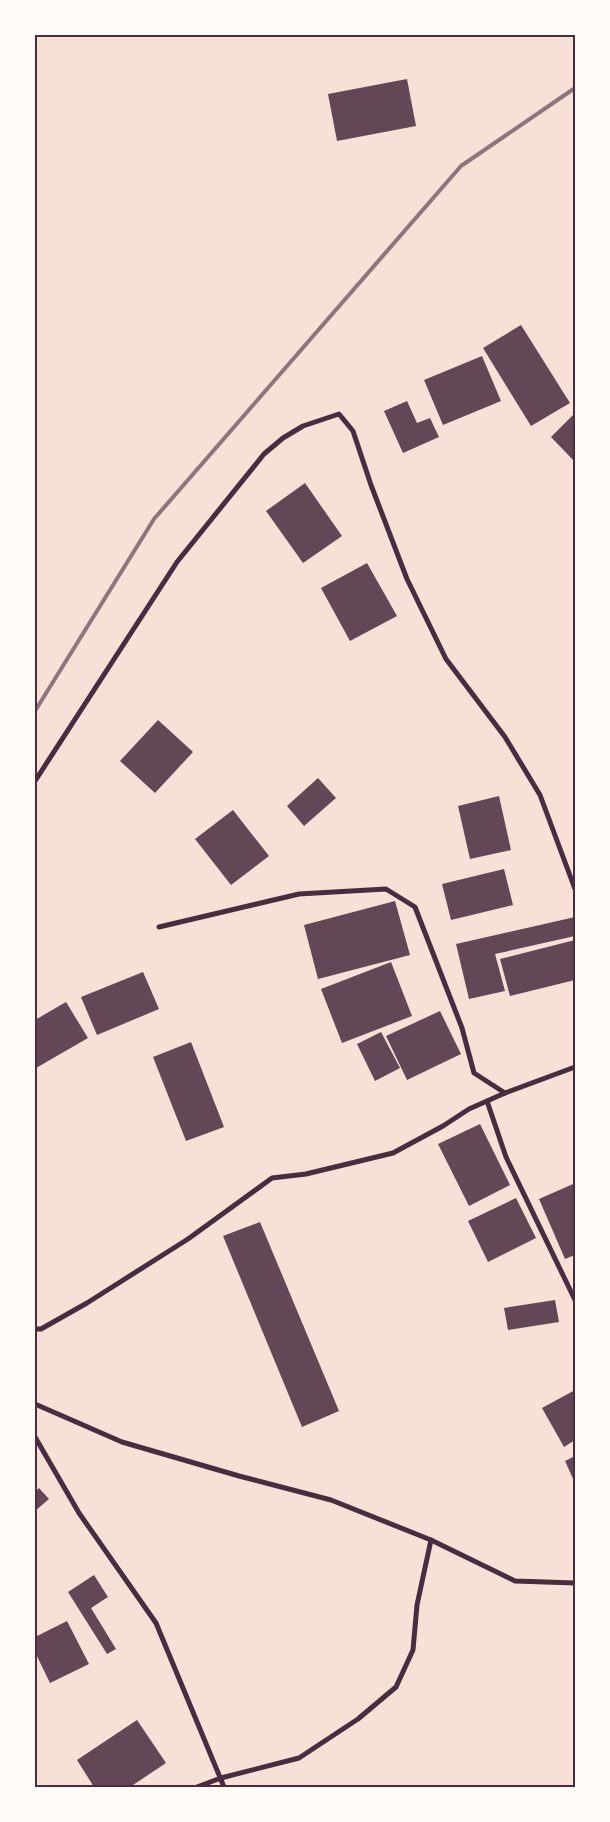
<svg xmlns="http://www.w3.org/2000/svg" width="610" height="1822" viewBox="0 0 610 1822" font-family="Georgia,serif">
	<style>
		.building { fill: #644757 }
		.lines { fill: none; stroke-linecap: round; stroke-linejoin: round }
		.minor { stroke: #4a2c40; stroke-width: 5 }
		.rail { stroke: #8f747c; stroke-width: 4 }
		.neatline { fill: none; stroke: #4a2c40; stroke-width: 2 }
	</style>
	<rect width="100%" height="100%" fill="#f7e1d7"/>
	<g class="building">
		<path d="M407 79 416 126 337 141 328 94Z"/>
		<path d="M521 325 570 403 531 426 483 348Z"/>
		<path d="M482 356 501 401 443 425 424 380Z"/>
		<path d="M407 401 417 423 430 418 439 437 403 453 384 411Z"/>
		<path d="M575 413V462L551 437Z"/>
		<path d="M305 483 342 536 303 563 266 511Z"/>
		<path d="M367 563 397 616 350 641 321 588Z"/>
		<path d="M158 720 193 752 155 793 120 761Z"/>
		<path d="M318 778 336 798 304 826 287 806Z"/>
		<path d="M499 796 511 850 470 859 458 806Z"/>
		<path d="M233 810 269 856 231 885 195 839Z"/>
		<path d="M504 869 513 905 451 920 442 884Z"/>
		<path d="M395 901 410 955 318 979 304 925Z"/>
		<path d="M575 917V936L495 954 505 991 469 999 456 944Z"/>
		<path d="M575 940V980L510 996 500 959Z"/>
		<path d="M391 962 412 1016 342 1043 321 989Z"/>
		<path d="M143 972 159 1009 97 1035 81 997Z"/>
		<path d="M66 1002 88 1038 36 1068 35 1066V1020Z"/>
		<path d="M440 1011 461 1054 407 1080 386 1036Z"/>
		<path d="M381 1032 400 1068 375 1081 357 1044Z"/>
		<path d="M191 1042 224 1127 186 1141 153 1057Z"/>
		<path d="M480 1124 510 1185 469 1206 438 1144Z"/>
		<path d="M573 1184 575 1188V1255L565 1259 539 1199Z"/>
		<path d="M516 1198 536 1238 488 1262 468 1221Z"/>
		<path d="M260 1222 339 1411 302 1427 223 1236Z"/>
		<path d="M555 1300 559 1322 508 1330 504 1308Z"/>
		<path d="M575 1390V1440L564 1447 542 1408Z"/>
		<path d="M575 1456V1483L565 1461Z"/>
		<path d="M39 1488 49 1499 35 1511V1492Z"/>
		<path d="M94 1575 108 1597 91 1608 116 1649 107 1654 68 1592Z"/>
		<path d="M67 1621 89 1664 50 1683 35 1652V1637Z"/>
		<path d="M137 1720 166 1763 130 1787H94L77 1760Z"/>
	</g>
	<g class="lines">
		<g class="minor">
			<path d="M35 781 177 562 264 454 283 438 303 426 339 414 353 431 371 485 407 579 446 659 505 737 540 795 575 889"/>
			<path d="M159 927 299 894 386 889 415 907 462 1028 474 1073 505 1093"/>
			<path d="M487 1101 506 1157 575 1300"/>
			<path d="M35 1329H41L87 1303 188 1239 272 1178 306 1174 393 1153 443 1126 469 1109 505 1093 575 1067"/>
			<path d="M35 1404 122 1442 239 1476 331 1500 431 1540 515 1581 575 1583"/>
			<path d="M35 1437 79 1513 156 1623 224 1787"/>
			<path d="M197 1787 221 1778 299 1758 358 1719 396 1687 413 1650 417 1605 431 1540"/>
		</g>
		<path class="rail" d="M35 711 154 519 461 166 575 88"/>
	</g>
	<rect width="610" height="1822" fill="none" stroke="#fffaf5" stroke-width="72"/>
	<rect x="36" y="36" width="538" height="1750" class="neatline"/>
</svg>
